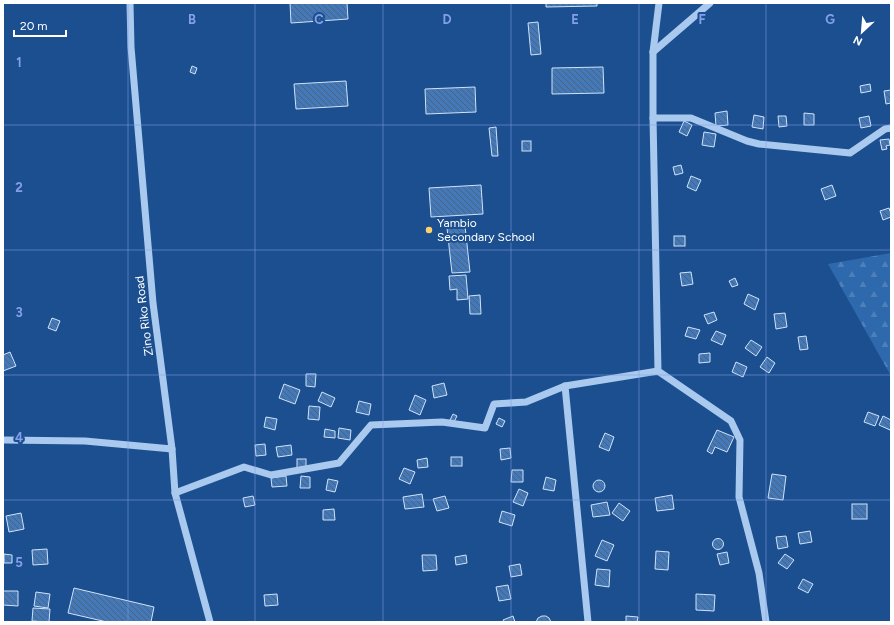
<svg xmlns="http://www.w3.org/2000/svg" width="894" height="625" viewBox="0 0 894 625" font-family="Figtree,sans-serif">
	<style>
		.forest { fill: url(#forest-firs) }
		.building { fill: url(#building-back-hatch); stroke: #cfe3fa }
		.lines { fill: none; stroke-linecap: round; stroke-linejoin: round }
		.minor { stroke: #a9c9ee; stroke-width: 7 }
		.grid { fill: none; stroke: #839eea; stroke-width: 1; stroke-opacity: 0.55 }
		.poi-dot { fill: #ffd166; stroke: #1b4f8f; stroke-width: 1.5 }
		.labels { text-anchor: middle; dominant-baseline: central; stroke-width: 4; stroke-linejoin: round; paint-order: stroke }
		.poi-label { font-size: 12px; fill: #fff; stroke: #1b4f8f; text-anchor: start }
		.street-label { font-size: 12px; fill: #fff; stroke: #1b4f8f }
		.grid-label { font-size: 13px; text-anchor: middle; font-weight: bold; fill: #839eea; stroke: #1b4f8f; stroke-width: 4; stroke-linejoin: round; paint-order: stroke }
	</style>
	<defs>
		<pattern id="forest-firs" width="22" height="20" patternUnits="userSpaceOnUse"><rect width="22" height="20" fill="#2e69ad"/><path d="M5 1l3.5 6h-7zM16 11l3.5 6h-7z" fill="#4d80b9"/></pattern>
		<pattern id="building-back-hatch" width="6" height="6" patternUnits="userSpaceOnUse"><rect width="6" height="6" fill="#4478b7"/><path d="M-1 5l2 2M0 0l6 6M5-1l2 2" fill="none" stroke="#486282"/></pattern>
	</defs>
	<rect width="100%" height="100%" fill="#1b4f8f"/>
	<path class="forest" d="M891 253V376L828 264Z"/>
	<g class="building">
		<path d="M290 3H347L348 19 291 23Z"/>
		<path d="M546 3H597V6L546 7Z"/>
		<path d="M538 22 541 54 531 55 528 23Z"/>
		<path d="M192 66 197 68 195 74 190 72Z"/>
		<path d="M603 67 604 93 552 94V68Z"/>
		<path d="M346 81 348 106 296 109 294 84Z"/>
		<path d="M870 84 871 91 861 93 860 86Z"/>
		<path d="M475 87 476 112 426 114 425 89Z"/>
		<path d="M891 90V103L886 104 884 91Z"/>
		<path d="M727 111 728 125 716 126 715 113Z"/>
		<path d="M804 113 814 114V125H804Z"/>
		<path d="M754 115 764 117 763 129 752 127Z"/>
		<path d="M778 116H786L787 126 779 127Z"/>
		<path d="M869 116 871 126 861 128 859 118Z"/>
		<path d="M684 121 692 125 687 136 679 132Z"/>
		<path d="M496 127 498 156H492L489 128Z"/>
		<path d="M704 132 716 134 714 147 702 145Z"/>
		<path d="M889 139 890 145 886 146 887 149 882 150 880 140Z"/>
		<rect x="522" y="141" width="9" height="10"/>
		<path d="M681 165 683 173 675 175 673 167Z"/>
		<path d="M691 176 701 180 696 191 687 187Z"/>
		<path d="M481 185 483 214 431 217 429 188Z"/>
		<path d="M832 185 836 196 825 200 821 189Z"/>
		<path d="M889 208 891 214V217L883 220 880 211Z"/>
		<path d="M465 226 470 272 452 273 447 228Z"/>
		<rect x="674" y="236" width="11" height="10"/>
		<path d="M691 272 693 284 682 286 680 273Z"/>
		<path d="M466 275 468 299 457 300V289L450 290 449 276Z"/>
		<path d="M735 278 738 285 732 287 729 281Z"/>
		<path d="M748 294 759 299 755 310 744 304Z"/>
		<path d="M480 295 481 314H470L469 296Z"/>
		<path d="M714 312 717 320 708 324 704 315Z"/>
		<path d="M785 313 787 327 776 329 774 314Z"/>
		<path d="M52 318 60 321 56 331 48 328Z"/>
		<path d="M688 327 700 330 696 339 685 336Z"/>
		<path d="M716 331 726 335 722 345 711 340Z"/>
		<path d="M806 336 808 349 800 350 798 337Z"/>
		<path d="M751 340 762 347 756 356 745 348Z"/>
		<path d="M10 352 16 366 3 371V355Z"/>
		<path d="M710 353V362L699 363V354Z"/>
		<path d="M767 357 775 363 769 373 760 367Z"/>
		<path d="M736 362 747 367 743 377 732 372Z"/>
		<path d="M306 374H316L315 387 306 386Z"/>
		<path d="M444 383 447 395 434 398 432 386Z"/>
		<path d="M284 384 300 390 295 404 279 398Z"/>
		<path d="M322 392 335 398 331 407 318 401Z"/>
		<path d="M415 395 426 400 420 415 409 410Z"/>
		<path d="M359 401 371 404 369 415 356 412Z"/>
		<path d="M309 406 320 407 319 420 308 419Z"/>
		<path d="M868 412 879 416 875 426 864 422Z"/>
		<path d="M453 414 457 416 454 422 450 420Z"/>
		<path d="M883 416 891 420V427L890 430 879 425Z"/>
		<path d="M266 417 277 419 275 430 264 427Z"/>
		<path d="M499 418 505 421 502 427 496 424Z"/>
		<path d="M339 428 351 430 350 440 338 438Z"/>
		<path d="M325 429 335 431V438L324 437Z"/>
		<path d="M717 430 734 437 727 452 715 447 712 454 707 451Z"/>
		<path d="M605 433 614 437 609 451 599 447Z"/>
		<path d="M265 444 266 455 256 456 255 445Z"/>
		<path d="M291 445 292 455 278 457 276 447Z"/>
		<path d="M510 448 511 458 501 460 500 449Z"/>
		<rect x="451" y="457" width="11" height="9"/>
		<path d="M427 458 428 467 418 468 417 460Z"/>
		<rect x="297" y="459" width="9" height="9"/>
		<path d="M404 468 415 472 410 484 399 479Z"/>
		<path d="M512 470H523V482H511Z"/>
		<path d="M772 474 786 476 783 500 768 498Z"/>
		<path d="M286 476 287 486 272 487 271 478Z"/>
		<path d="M301 476 310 477V488H300Z"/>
		<path d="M546 477 556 480 554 491 543 489Z"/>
		<path d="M328 479 338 481 335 492 326 490Z"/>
		<circle cx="599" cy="486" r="6"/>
		<path d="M519 489 528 493 523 506 513 502Z"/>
		<path d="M422 494 424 507 405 509 403 497Z"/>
		<path d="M672 495 674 509 657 511 655 498Z"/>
		<path d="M253 496 255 505 245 507 243 498Z"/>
		<path d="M445 496 449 508 437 511 433 499Z"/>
		<path d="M607 502 610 515 593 517 591 505Z"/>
		<path d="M619 503 630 511 623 521 612 513Z"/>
		<rect x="852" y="504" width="15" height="15"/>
		<path d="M334 509 335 520H323V510Z"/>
		<path d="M502 511 515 515 512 526 499 522Z"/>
		<path d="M21 513 24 529 9 532 6 516Z"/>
		<path d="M810 531 812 542 800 544 798 533Z"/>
		<path d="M786 536 788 547 778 549 776 537Z"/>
		<circle cx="718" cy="544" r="5.5"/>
		<path d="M602 540 614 545 607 561 595 556Z"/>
		<path d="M47 549 48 564 33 565 32 550Z"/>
		<path d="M656 551 669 552 668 570 655 569Z"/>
		<path d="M727 552 729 563 720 565 717 554Z"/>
		<path d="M4 554 12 555V563H4Z"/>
		<path d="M785 554 794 560 787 569 778 563Z"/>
		<path d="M422 555H436L437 570 423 571Z"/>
		<path d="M466 555 467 563 456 565 455 557Z"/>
		<path d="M520 564 522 575 511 577 509 566Z"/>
		<path d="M597 569 610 570 609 587 595 585Z"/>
		<path d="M803 579 813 584 808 593 798 588Z"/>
		<path d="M508 585 511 599 499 601 496 587Z"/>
		<path d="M74 588 154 607 151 622H107L68 613Z"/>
		<path d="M3 591H18V606L3 605Z"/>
		<path d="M36 592 50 594 48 608 34 606Z"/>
		<path d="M277 594 278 605 265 606 264 595Z"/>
		<path d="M696 594 715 595 714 611 696 610Z"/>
		<path d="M33 608 50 609 49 622 32 621Z"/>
		<path d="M513 616 515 622H504L503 620Z"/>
		<path d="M542 616H546L549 618 551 622H536L538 618Z"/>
		<path d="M626 616 638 617 637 622H626Z"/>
	</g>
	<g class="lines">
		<g class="minor">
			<path d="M130 3 131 47 153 303 172 449 175 493 210 622"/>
			<path d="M659 3 653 52V118L658 371 731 421 740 440 739 497 759 573 766 622"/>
			<path d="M653 52 710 3"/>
			<path d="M653 118H691L747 141 759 144 850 153 885 129 891 128"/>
			<path d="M565 386 588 622"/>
			<path d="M3 440 85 441 172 449"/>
			<path d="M175 493 244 467 271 475 339 463 371 425 442 422 485 428 494 404 526 402 565 386 658 371"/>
		</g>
	</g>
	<path class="grid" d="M128 3V622M255 3V622M383 3V622M511 3V622M639 3V622M766 3V622M3 125H891M3 250H891M3 375H891M3 500H891"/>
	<circle class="poi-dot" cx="429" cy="230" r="4"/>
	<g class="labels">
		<g class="poi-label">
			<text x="437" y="223">Yambio<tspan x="437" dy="14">Secondary School</tspan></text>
		</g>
		<g class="street-label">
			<text transform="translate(144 316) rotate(-97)">Zino Riko Road</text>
		</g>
	</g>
	<g class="grid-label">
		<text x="192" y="24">B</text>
		<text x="319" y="24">C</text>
		<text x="447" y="24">D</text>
		<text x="575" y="24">E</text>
		<text x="702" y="24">F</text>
		<text x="830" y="24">G</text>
		<text x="19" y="67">1</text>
		<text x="19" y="192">2</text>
		<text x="19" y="317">3</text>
		<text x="19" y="442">4</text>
		<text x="19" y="567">5</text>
	</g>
	<rect width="894" height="625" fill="none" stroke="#ffffff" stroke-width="8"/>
	<g transform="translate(862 32) rotate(206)" stroke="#1b4f8f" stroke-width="3" paint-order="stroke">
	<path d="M0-3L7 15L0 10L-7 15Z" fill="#ffffff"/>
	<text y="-6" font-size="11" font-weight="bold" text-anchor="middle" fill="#ffffff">N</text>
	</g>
	<path d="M14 30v6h52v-6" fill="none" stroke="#ffffff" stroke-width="2"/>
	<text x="20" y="30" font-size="12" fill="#ffffff" stroke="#1b4f8f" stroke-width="3" paint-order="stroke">20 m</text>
</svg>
